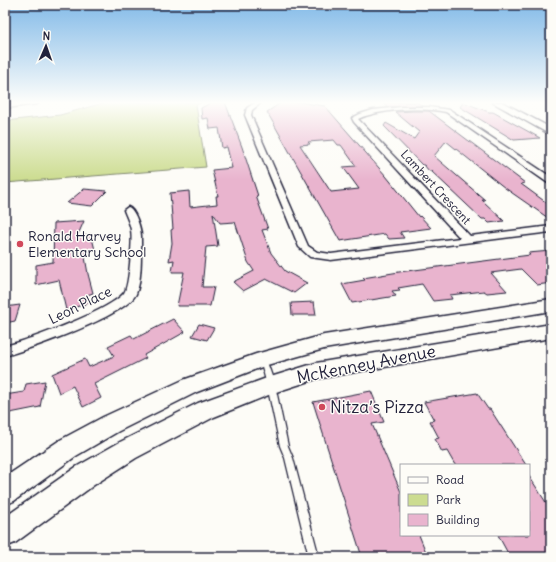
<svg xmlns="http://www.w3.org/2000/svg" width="556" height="562" viewBox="0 0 556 562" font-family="Delius,sans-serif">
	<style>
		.green { fill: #ccdc90; stroke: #777f66 }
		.building { fill: #e9b4ce; stroke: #22223b; fill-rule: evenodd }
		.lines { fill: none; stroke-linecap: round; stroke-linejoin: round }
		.lane-casing { stroke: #22223b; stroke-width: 2.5 }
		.street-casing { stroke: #22223b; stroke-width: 3 }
		.secondary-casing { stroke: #22223b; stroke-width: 3 }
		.lane { fill: #fdfcf7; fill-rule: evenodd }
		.street { fill: #fdfcf7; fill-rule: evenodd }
		.secondary { fill: #fdfcf7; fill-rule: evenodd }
		.poi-dot { fill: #d1495b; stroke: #fdfcf7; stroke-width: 1.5 }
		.labels { text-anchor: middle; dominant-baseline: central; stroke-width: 3; stroke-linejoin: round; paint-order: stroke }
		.far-street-label { font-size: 12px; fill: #22223b; stroke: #fdfcf7 }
		.poi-label { font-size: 14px; fill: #22223b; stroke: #fdfcf7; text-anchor: start }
		.street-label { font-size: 14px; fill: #22223b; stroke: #fdfcf7 }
		.near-street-label { font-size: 17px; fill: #22223b; stroke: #fdfcf7 }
		.near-poi-label { font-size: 17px; fill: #22223b; stroke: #fdfcf7; text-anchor: start }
	</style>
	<rect width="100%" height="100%" fill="#fdfcf7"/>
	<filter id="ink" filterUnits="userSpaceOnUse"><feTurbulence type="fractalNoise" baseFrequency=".025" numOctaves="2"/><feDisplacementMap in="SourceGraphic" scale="8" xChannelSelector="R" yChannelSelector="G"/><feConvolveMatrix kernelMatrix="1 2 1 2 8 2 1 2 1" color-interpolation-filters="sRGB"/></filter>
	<g filter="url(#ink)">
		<path class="green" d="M107 102H202L196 105 206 167 5 183V121L60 115Z"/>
		<g class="building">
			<path d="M212 102H225L242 147 258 196H256L268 229 262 230 271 253 285 271 307 283 294 293 266 279 243 291 233 282 254 271 248 262 235 222 220 223 213 213 218 246 206 247 202 287H214L210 306H177L184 272H172L174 260 169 261 172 243 171 230 173 229 170 193 189 191 190 207 217 204 216 196H218L212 170 232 168 227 147 222 148 219 128 210 129 208 118 202 119 201 108Z"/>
			<path d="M282 102H299L325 106 386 176 419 217 420 216 431 228 400 232 404 238 389 239 385 234 340 241 267 112ZM334 140 338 145H341L356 166 343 167 359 189 331 192 300 145 310 144 308 142Z"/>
			<path d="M382 102H417L422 106 388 107Z"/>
			<path d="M463 102 489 112H493L540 138 514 140 460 107Z"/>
			<path d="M413 111H429L525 183 521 184 551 206V220L505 188 446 141 434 156 485 200H482L504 221 489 223 485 219H482L431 171H429L424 165H422L384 126 386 123 414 139 419 132 395 112Z"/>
			<path d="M84 189 107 191 92 206 67 203Z"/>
			<path d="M84 221 77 237 91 234 95 250 86 252 87 257H85L88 274 93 293 87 295 89 303 66 310 59 280 36 285V265L53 262 54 223Z"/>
			<path d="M551 251V283L537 285 521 269 491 273 507 291 487 293 484 291 450 295 452 299 433 301 422 284 398 288 400 290 392 291 396 296 352 303 342 284 365 280 363 278 399 272 530 255 528 253Z"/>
			<path d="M314 302 316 315H292L291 303Z"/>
			<path d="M20 305 15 321 5 323V307Z"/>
			<path d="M173 319 185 332 144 355 146 358 94 384 101 398 83 407 73 386 59 393 52 374 85 359 89 367 114 356 108 346 131 335 134 339Z"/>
			<path d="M199 324 214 328 207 340 192 336Z"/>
			<path d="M45 381 40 407 5 414V395L24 392 26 384Z"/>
			<path d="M371 391 384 422 372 424 401 492V535H419L428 557H362L313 402Z"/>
			<path d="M477 393 488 409H490L526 465H455L447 451 442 452 435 439 439 438 430 421 434 420 424 402Z"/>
			<path d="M529 476 547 504 551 503V557H510L498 535H529Z"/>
		</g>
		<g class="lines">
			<g class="lane-casing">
				<path id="lane" d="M263 356 265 357 266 359 275 385 288 446 293 458 318 553 317 557H307L308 553 285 458 280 446 267 385 260 359 261 357Z"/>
			</g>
			<g class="street-casing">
				<g id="street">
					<path d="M256 102H262L252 110 251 115 308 246 317 252 331 254 460 238 354 122 352 118 360 114 373 110 401 107H429L450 110 551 177V183H548L446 112C422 107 380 109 358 119L470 236 551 226V232L331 260 310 257 299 247 245 115 247 108Z"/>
					<path d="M128 207C135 209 141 229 141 236 141 252 142 280 136 294 126 316 29 349 5 356V346C30 340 109 311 124 293 129 287 133 239 131 230 130 223 126 216 124 210Z"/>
				</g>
			</g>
			<g class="secondary-casing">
				<g id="secondary">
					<path d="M19 102H41L37 104 5 108V104Z"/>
					<path d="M492 102H502L551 128V135Z"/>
					<path d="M551 299V311L324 349 267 365 197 392 119 431 76 456 14 501 5 505V477L60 440 103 417 183 380 256 354 324 335Z"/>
					<path d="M551 324V338L316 379 276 392 214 417 136 458 94 485 15 543 5 547V517L76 467 120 442 198 403 264 379 316 363Z"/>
				</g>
			</g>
			<use href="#lane" class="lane"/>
			<use href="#street" class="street"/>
			<use href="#secondary" class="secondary"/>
		</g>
	</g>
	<linearGradient id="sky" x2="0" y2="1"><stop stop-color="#82bae8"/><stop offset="0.57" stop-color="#fefefb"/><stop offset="1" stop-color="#fefefb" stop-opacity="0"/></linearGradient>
	<rect width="556" height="180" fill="url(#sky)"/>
	<g class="poi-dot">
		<circle cx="20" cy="244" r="4"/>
		<circle cx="322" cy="407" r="4"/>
	</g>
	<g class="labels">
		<g class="far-street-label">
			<text transform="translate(436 187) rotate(47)">Lambert Crescent</text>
		</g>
		<g class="poi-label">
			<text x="28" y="236">Ronald Harvey<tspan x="28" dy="16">Elementary School</tspan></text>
		</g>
		<g class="street-label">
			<text transform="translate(80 305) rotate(-26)">Leon Place</text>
		</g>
		<g class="near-street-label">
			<text transform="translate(366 364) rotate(-11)">McKenney Avenue</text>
		</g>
		<g class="near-poi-label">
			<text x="330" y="407">Nitza’s Pizza</text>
		</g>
	</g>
	<rect width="556" height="562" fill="none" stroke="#fdfcf7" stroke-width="20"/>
	<rect x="10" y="10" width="536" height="542" fill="none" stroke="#22223b" stroke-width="1.5" filter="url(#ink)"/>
	<rect x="400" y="464" width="130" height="72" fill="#fdfcf7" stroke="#a5a5ac"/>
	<rect x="408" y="477" width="20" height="6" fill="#fdfcf7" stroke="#a5a5ac"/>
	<text x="436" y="484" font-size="12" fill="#22223b">Road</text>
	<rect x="408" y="494" width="20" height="12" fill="#ccdc90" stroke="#a5a5ac"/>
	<text x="436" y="504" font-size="12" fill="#22223b">Park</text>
	<rect x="408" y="514" width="20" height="12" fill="#e9b4ce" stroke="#a5a5ac"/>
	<text x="436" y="524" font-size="12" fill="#22223b">Building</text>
	<g transform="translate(46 46) rotate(2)" stroke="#fdfcf7" stroke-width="3" paint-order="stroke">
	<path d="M0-3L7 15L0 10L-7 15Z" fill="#22223b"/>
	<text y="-6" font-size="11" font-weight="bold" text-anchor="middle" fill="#22223b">N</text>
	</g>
</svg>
